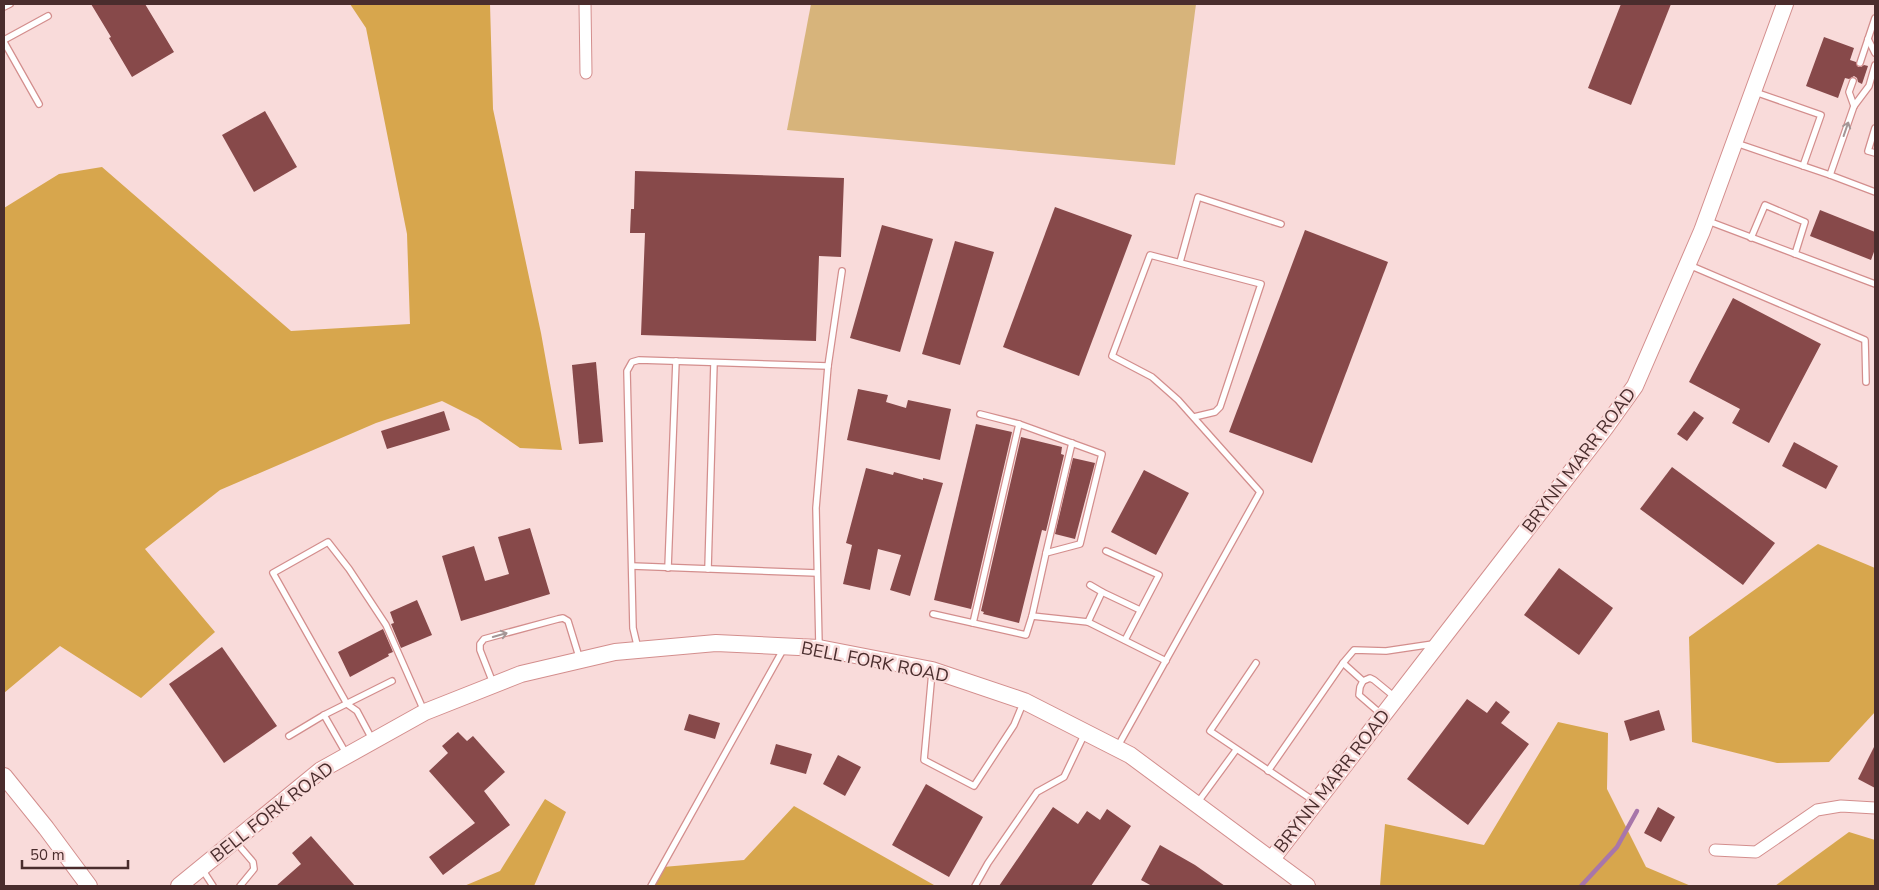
<svg xmlns="http://www.w3.org/2000/svg" width="1879" height="890" viewBox="0 0 1879 890" font-family="'Nunito Sans',sans-serif">
	<style>
		.green { fill: #d7b47b }
		.forest { fill: #d7a64d }
		.lines { fill: none; stroke-linecap: round; stroke-linejoin: round }
		.stream { stroke: #a876aa; stroke-width: 4.5 }
		.building { fill: #87494a }
		.lane-casing { stroke: #d38e8d; stroke-width: 8 }
		.street-casing { stroke: #d38e8d; stroke-width: 13 }
		.secondary-casing { stroke: #d38e8d; stroke-width: 18 }
		.lane { stroke: #fff; stroke-width: 5.5 }
		.street { stroke: #fff; stroke-width: 11 }
		.secondary { stroke: #fff; stroke-width: 16 }
		.oneway { stroke: #a49696 }
		.labels { text-anchor: middle; dominant-baseline: central; stroke-width: 5; stroke-linejoin: round; paint-order: stroke }
		.street-label { font-size: 18px; fill: #4a2d2d; stroke: #f9dbda }
	</style>
	<rect width="100%" height="100%" fill="#f9dbda"/>
	<path class="green" d="M811 4H1196L1175 165 787 130Z"/>
	<g class="forest">
		<path d="M350 4H490L493 109 541 333 562 450 520 448 478 419 442 401 376 423 220 490 145 549 215 632 141 698 60 646 4 693V208L59 174 102 167 291 331 410 324 407 234 366 28Z"/>
		<path d="M1818 544 1875 568V712L1829 762 1777 763 1692 742 1689 637Z"/>
		<path d="M1558 722 1608 733 1607 789 1646 867 1691 886H1380L1385 824 1484 845Z"/>
		<path d="M545 799 566 812 534 886H464L500 871Z"/>
		<path d="M794 806 934 885 933 886H651L663 867 744 860Z"/>
		<path d="M1849 832 1875 840V886H1775Z"/>
	</g>
	<g class="lines">
		<path class="stream" d="M1581 886 1617 847 1637 811"/>
	</g>
	<g class="building">
		<path d="M91 4H145L174 52 132 77 109 38 111 37Z"/>
		<path d="M1621 4H1671L1631 105 1588 88Z"/>
		<path d="M1824 37 1854 48 1850 60 1856 62 1858 67H1861L1864 65 1868 66 1862 84 1858 82 1857 78 1854 76 1849 79 1845 78 1838 98 1806 86Z"/>
		<path d="M265 111 297 167 254 192 222 135Z"/>
		<path d="M635 171 844 178 841 257 819 256 816 341 641 335 645 233H630L631 209H634Z"/>
		<path d="M1055 207 1132 235 1079 376 1003 347Z"/>
		<path d="M1820 210 1875 232V249L1871 260 1810 236Z"/>
		<path d="M882 225 933 239 900 352 850 338Z"/>
		<path d="M1305 230 1388 262 1312 463 1229 432Z"/>
		<path d="M955 241 994 252 960 365 922 354Z"/>
		<path d="M1733 298 1821 344 1769 443 1732 423 1740 409 1689 382Z"/>
		<path d="M596 362 603 442 579 444 572 365Z"/>
		<path d="M858 389 888 395 886 402 906 408 908 400 951 409 940 460 847 440Z"/>
		<path d="M444 411 450 430 387 449 381 431Z"/>
		<path d="M1694 411 1704 418 1687 441 1677 434Z"/>
		<path d="M976 424 1012 432 971 609 934 600Z"/>
		<path d="M1021 437 1062 447 1061 454 1064 455 1046 531 1042 530 1019 623 983 614 984 612 981 611Z"/>
		<path d="M1794 442 1838 466 1826 489 1782 466Z"/>
		<path d="M1073 458 1095 463 1075 539 1055 534Z"/>
		<path d="M1672 467 1775 543 1743 585 1640 509Z"/>
		<path d="M866 468 893 475 894 472 923 480V478L943 483 910 596 890 590 901 555 878 549 870 590 843 584 852 545 846 543Z"/>
		<path d="M1144 470 1189 493 1156 555 1111 532Z"/>
		<path d="M530 528 550 594 461 621 442 556 474 546 485 581 509 574 498 537Z"/>
		<path d="M1559 568 1613 608 1579 655 1524 615Z"/>
		<path d="M417 600 432 635 401 648 391 624 394 623 390 612Z"/>
		<path d="M383 629 393 652 388 654 389 656 350 677 338 652Z"/>
		<path d="M222 647 277 726 224 763 169 684Z"/>
		<path d="M1467 699 1487 713 1496 701 1510 712 1501 723 1529 744 1468 825 1407 779Z"/>
		<path d="M1659 710 1665 730 1630 741 1624 721Z"/>
		<path d="M689 714 720 723 715 739 684 730Z"/>
		<path d="M458 732 467 741 473 736 505 772 484 791 510 825 443 875 429 857 475 823 429 771 448 753 442 746Z"/>
		<path d="M776 744 812 754 806 774 770 764Z"/>
		<path d="M1875 745V788L1858 779Z"/>
		<path d="M838 755 861 767 845 796 823 784Z"/>
		<path d="M926 784 983 817 949 877 892 845Z"/>
		<path d="M1053 807 1078 824 1087 811 1100 820 1107 809 1131 826 1091 886H999Z"/>
		<path d="M1658 807 1675 817 1661 842 1644 833Z"/>
		<path d="M311 836 355 886H276L301 864 292 853Z"/>
		<path d="M1160 845 1195 865 1225 886H1152L1141 880Z"/>
	</g>
	<g class="lines">
		<g class="lane-casing">
			<g id="lane">
				<path d="M4 7 10 4"/>
				<path d="M1868 39 1875 53"/>
				<path d="M4 40 48 16"/>
				<path d="M4 42 39 104"/>
				<path d="M1860 63 1875 18"/>
				<path d="M1853 81 1849 92 1854 106"/>
				<path d="M1755 92 1821 115 1803 166"/>
				<path d="M1875 128 1868 151 1875 153"/>
				<path d="M1736 143 1830 175 1875 192"/>
				<path d="M1830 175 1854 106 1869 86 1875 65"/>
				<path d="M1708 221 1875 284"/>
				<path d="M1751 238 1765 205 1805 222 1795 254"/>
				<path d="M1180 262 1198 197 1281 224"/>
				<path d="M1689 265 1865 340 1866 382"/>
				<path d="M1019 424 1102 454 1080 544 1046 553 1032 616"/>
				<path d="M1106 551 1159 575 1125 640"/>
				<path d="M1046 553 1072 443"/>
				<path d="M632 566 817 573"/>
				<path d="M668 568 676 361"/>
				<path d="M708 569 714 363"/>
				<path d="M1102 592 1140 610"/>
				<path d="M933 614 1026 635 1032 616 1088 622 1166 661"/>
				<path d="M1088 622 1102 592 1090 585"/>
				<path d="M973 623 1019 424 980 414"/>
				<path d="M819 645 816 508 828 366 842 271"/>
				<path d="M638 649 633 628 627 371 632 362 639 360 828 366"/>
				<path d="M1256 663 1210 731 1314 801"/>
				<path d="M1343 663 1363 681 1360 687 1359 695 1381 714"/>
				<path d="M932 672 924 760 974 786 1014 725 1024 701"/>
				<path d="M1363 681 1370 678 1374 680 1396 698"/>
				<path d="M493 683 480 650V644L484 639 558 619 563 618 568 621 580 660"/>
				<path d="M324 715 347 755"/>
				<path d="M289 736 324 715 392 681"/>
				<path d="M372 739 357 711 347 704 273 573 328 542 349 569 386 625 424 711"/>
				<path d="M1118 746 1260 492 1178 400 1152 377 1112 356 1150 255 1261 284 1220 407 1215 412 1194 417"/>
				<path d="M1268 771 1343 663 1354 650 1386 651 1433 644"/>
				<path d="M1198 802 1236 750"/>
				<path d="M235 841 253 862 254 869 240 886"/>
				<path d="M202 869 213 886"/>
				<path d="M651 886 784 648"/>
				<path d="M975 886 988 863 1037 792 1064 777 1085 733"/>
			</g>
		</g>
		<g class="street-casing">
			<g id="street">
				<path d="M585 4 586 73"/>
				<path d="M1715 850 1756 852 1817 810 1841 806 1875 808"/>
			</g>
		</g>
		<g class="secondary-casing">
			<g id="secondary">
				<path d="M4 776 46 828 89 886"/>
				<path d="M1272 859 1605 428 1635 386 1702 231 1785 4"/>
				<path d="M179 886 321 770 425 712 521 674 615 652 716 643 819 648 932 670 1024 701 1130 755 1307 886"/>
			</g>
		</g>
		<use href="#lane" class="lane"/>
		<use href="#street" class="street"/>
		<use href="#secondary" class="secondary"/>
	</g>
	<defs><path id="oneway-shaft" d="M-6 0H5M1.5-3L5.5 0L1.5 3" fill="none" stroke-width="1.6" stroke-linecap="round" stroke-linejoin="round" transform="scale(1.25)"/></defs>
	<g class="oneway">
		<use href="#oneway-shaft" transform="translate(1846 129) rotate(-71)"/>
		<use href="#oneway-shaft" transform="translate(500 635) rotate(-16)"/>
	</g>
	<g class="labels">
		<g class="street-label">
			<text transform="translate(1579 460) rotate(-53)">BRYNN MARR ROAD</text>
			<text transform="translate(875 662) rotate(11)">BELL FORK ROAD</text>
			<text transform="translate(1332 781) rotate(-52)">BRYNN MARR ROAD</text>
			<text transform="translate(272 812) rotate(-38)">BELL FORK ROAD</text>
		</g>
	</g>
	<rect width="1879" height="890" fill="none" stroke="#4a2d2d" stroke-width="10"/>
	<path d="M22 860v8h106v-8" fill="none" stroke="#4a2d2d" stroke-width="2.5"/>
	<text x="30" y="860" font-size="15" fill="#4a2d2d" stroke="#f9dbda" stroke-width="4" paint-order="stroke">50 m</text>
</svg>
